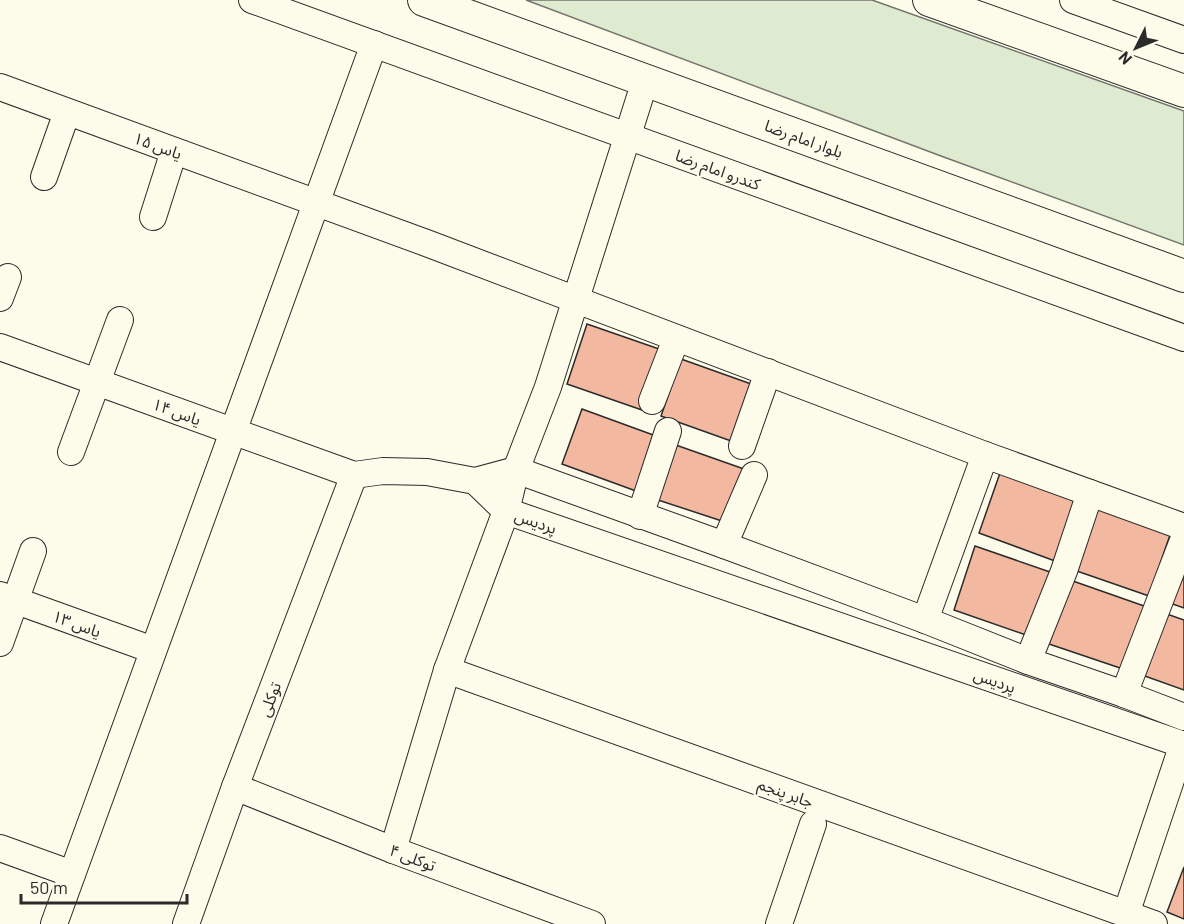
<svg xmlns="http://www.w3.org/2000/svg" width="1184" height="924" viewBox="0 0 1184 924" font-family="Barlow,'Noto Sans Arabic',sans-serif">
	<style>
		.green { fill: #deebd1; stroke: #74746e; stroke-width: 1.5 }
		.building { fill: #f2b8a0; stroke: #2b2b2b; stroke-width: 1.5 }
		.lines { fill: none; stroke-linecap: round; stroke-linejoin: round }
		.minor-casing { stroke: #2b2b2b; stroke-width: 28 }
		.major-casing { stroke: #2b2b2b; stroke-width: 34 }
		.minor { stroke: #fdfbea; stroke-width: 26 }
		.major { stroke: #fdfbea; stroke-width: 32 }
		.labels { text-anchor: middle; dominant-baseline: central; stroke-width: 4.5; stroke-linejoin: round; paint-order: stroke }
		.street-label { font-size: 16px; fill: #2b2b2b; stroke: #fdfbea }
	</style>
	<rect width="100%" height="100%" fill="#fdfbea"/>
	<path class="green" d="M526 0H872L1184 111V245L941 156Z"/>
	<g class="building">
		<path d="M587 324 662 350 642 410 567 384Z"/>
		<path d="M681 359 754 385 734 442 661 416Z"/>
		<path d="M582 409 656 436 636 491 562 464Z"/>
		<path d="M673 444 744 469 725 522 655 499Z"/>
		<path d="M1000 473 1077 500 1055 561 979 533Z"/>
		<path d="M1092 507 1170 535 1149 596 1071 569Z"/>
		<path d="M975 546 1050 572 1029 636 954 610Z"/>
		<path d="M1184 563V608L1170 603Z"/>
		<path d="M1070 580 1147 607 1126 670 1049 644Z"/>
		<path d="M1164 613 1184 620V690L1142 675Z"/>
		<path d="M1184 867V919L1167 912Z"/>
	</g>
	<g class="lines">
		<g class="minor-casing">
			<g id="minor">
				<path d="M252 0 1184 338"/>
				<path d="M1073 0 1184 40"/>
				<path d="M0 87 429 244 985 455 1184 527"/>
				<path d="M44 177 67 112"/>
				<path d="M153 217 174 151"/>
				<path d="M0 298 8 277"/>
				<path d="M0 347 354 475 383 471 427 472 475 481 516 470 724 545 925 620 1028 661 1124 694 1184 717"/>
				<path d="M652 401 676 339"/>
				<path d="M742 446 768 372"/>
				<path d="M71 452 120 320"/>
				<path d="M475 481 506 511 1184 745"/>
				<path d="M640 516 668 431"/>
				<path d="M724 545 754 475"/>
				<path d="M0 595 153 650"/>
				<path d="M925 620 985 455"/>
				<path d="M0 643 33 551"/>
				<path d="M1028 661 1064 571 1090 493"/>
				<path d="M447 670 1154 924"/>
				<path d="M1124 694 1184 538"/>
				<path d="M235 787 393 850 592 924"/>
				<path d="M0 848 72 874"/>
				<path d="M393 850 447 670 506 511 516 470 548 387 645 81"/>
				<path d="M1126 914 1183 744"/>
				<path d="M54 924 374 44"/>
				<path d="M186 924 235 787 354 475"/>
				<path d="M779 924 813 824"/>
			</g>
		</g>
		<g class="major-casing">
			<g id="major">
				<path d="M424 0 1184 276"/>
				<path d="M929 0 1184 91"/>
			</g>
		</g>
		<use href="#minor" class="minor"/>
		<use href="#major" class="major"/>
	</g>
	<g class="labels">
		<g class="street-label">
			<text transform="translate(804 138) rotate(20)">بلوار امام رضا</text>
			<text transform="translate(158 145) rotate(20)">یاس ۱۵</text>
			<text transform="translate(718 169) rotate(20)">کندرو امام رضا</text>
			<text transform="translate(177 411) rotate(20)">یاس ۱۴</text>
			<text transform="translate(536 521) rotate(19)">پردیس</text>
			<text transform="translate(77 623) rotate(20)">یاس ۱۳</text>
			<text transform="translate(995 680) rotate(19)">پردیس</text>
			<text transform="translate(269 699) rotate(-69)">توکلی</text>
			<text transform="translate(786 792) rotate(20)">جابر پنجم</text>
			<text transform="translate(413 857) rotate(21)">توکلی ۴</text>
		</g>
	</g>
	<g transform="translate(1136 48) rotate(227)" stroke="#fdfbea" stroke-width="4.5" paint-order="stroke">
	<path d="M0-4.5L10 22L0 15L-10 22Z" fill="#2b2b2b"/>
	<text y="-9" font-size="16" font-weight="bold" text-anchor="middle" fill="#2b2b2b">N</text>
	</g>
	<path d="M21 894v9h166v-9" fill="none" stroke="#2b2b2b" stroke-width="3"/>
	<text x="30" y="894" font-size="18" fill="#2b2b2b" stroke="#fdfbea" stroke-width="4.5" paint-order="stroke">50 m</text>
</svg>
